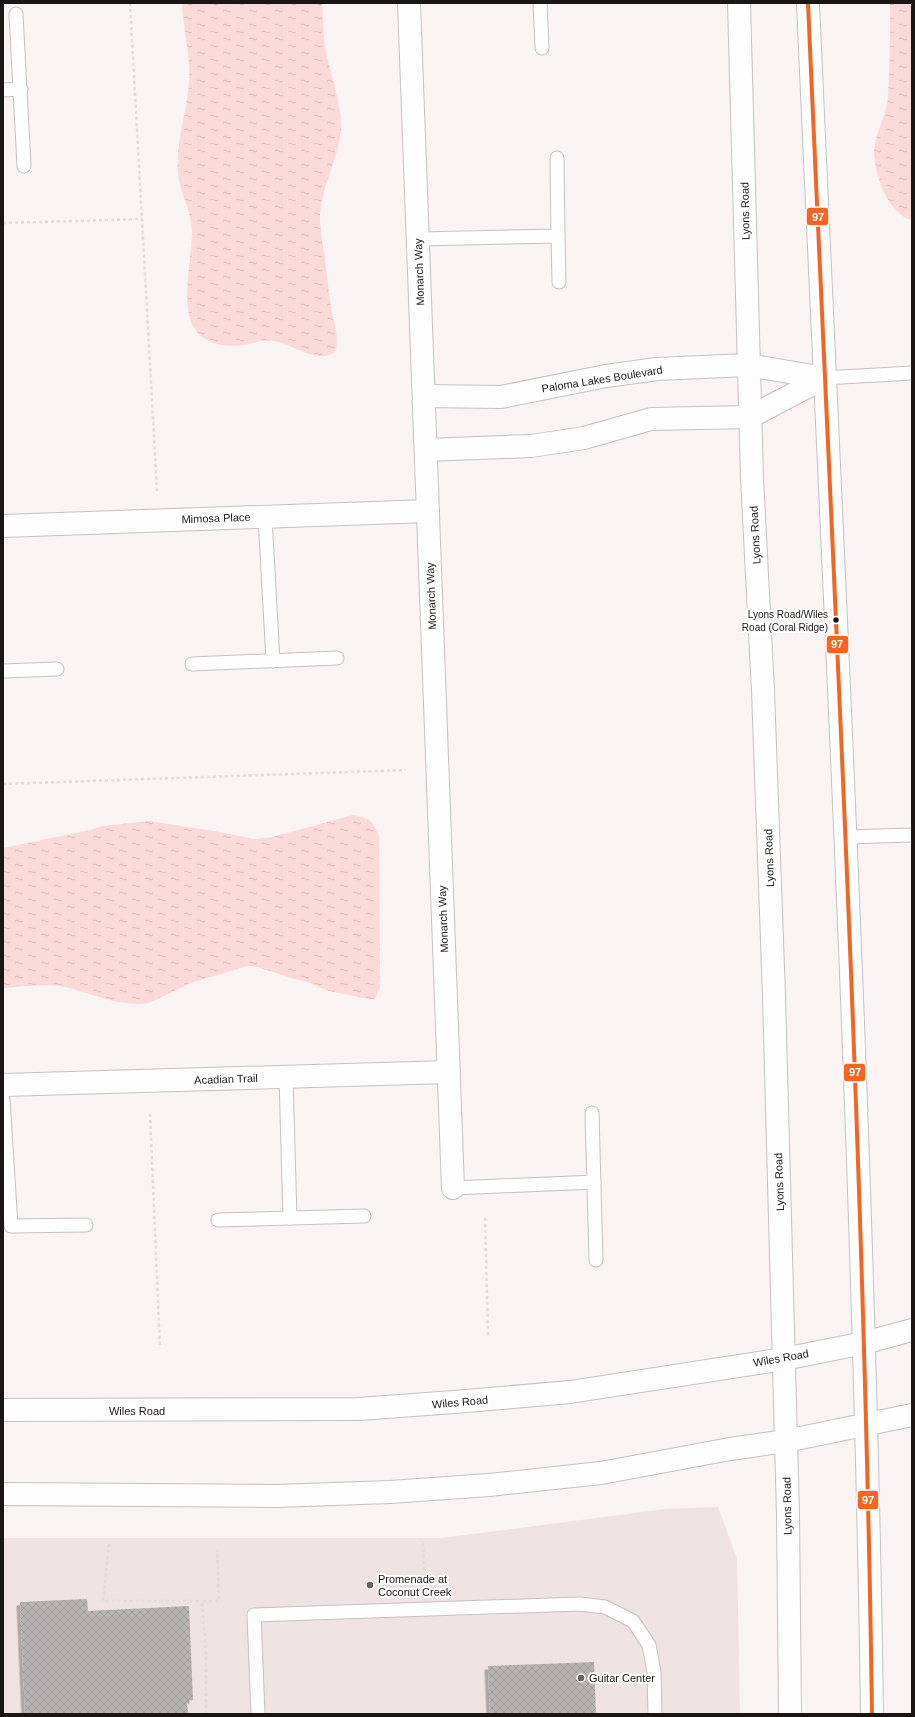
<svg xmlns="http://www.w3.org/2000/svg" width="915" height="1717" viewBox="0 0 915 1717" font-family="Arial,sans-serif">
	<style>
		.built { fill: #efe2e2 }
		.water { fill: url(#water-ripples) }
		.building { fill: url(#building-cross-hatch); filter: url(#shadow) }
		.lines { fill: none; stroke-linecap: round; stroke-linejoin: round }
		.lane-casing { stroke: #c6c1c1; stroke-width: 15 }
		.street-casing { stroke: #c6c1c1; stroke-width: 24 }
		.secondary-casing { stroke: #c6c1c1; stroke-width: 24 }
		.primary-casing { stroke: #c6c1c1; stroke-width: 24 }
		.path { stroke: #dfdcdc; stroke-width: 2.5; stroke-dasharray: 3 3; stroke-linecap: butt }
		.lane { stroke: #fefdfd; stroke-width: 13 }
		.street { stroke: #fefdfd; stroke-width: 22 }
		.secondary { stroke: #fefdfd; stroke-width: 22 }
		.primary { stroke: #fefdfd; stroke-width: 22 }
		.bus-1-casing { stroke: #fff; stroke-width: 7 }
		.bus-1 { stroke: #f26522; stroke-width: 4 }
		.bus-dot { fill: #1a1616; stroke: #fff; stroke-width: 1.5 }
		.poi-dot { fill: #686363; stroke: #fff; stroke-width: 1.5 }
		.labels { text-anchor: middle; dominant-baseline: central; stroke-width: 4; stroke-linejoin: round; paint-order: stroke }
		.bus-label { font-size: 10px; fill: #1a1616; stroke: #fff; text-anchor: end }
		.street-label { font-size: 11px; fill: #1a1616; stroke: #fff }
		.poi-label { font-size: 11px; fill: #1a1616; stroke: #fff; text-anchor: start }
		.line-badge { stroke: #fff; stroke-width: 1.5 }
		.badge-label { font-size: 11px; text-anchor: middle; font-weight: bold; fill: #fff }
	</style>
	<defs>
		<pattern id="water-ripples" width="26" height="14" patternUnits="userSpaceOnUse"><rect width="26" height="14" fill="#fadad9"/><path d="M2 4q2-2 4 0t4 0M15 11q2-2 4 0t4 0" fill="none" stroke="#d6baba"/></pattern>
		<pattern id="building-cross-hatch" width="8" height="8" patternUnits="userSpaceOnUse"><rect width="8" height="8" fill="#b9b4b4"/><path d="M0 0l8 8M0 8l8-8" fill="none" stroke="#9e9a9a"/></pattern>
		<filter id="shadow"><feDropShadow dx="-3.5" dy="3.5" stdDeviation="0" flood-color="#0004"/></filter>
	</defs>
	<rect width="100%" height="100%" fill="#f9f3f3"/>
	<path class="built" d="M718 1507 737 1559 740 1714H3V1538H442L666 1509Z"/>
	<g class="water">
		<path d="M182 3H322C323 20 323 41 327 57 332 78 343 111 341 131 338 160 321 187 320 217 320 230 323 245 325 258 327 276 329 295 332 313 334 322 337 331 337 341 337 346 337 350 333 353 318 364 289 343 274 341 267 340 259 341 253 343 230 350 197 345 190 319 183 295 191 260 192 235 193 213 180 195 178 174 175 143 187 113 189 82 191 56 183 29 182 3Z"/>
		<path d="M890 3H912V220C888 215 874 173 874 151 875 132 888 114 888 95 890 64 890 34 890 3Z"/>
		<path d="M353 815C372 820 370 818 379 835L380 988 375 999H368L329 991 310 983 291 978 254 966H247L191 983 149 1003C121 1008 92 993 65 987 45 983 23 987 3 988V848L90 830 102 826 149 821 214 831 254 839 272 837Z"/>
	</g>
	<g class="building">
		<path d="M87 1599 88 1611 189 1606 193 1700 187 1701 188 1714H25L20 1602Z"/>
		<path d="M594 1662 596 1714H490L488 1666Z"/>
	</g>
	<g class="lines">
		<g class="lane-casing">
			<g id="lane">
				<path d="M540 3 542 48"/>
				<path d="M16 14 24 166"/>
				<path d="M3 90 21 89"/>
				<path d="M558 236 559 282"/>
				<path d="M418 239 558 236 557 158"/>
				<path d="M824 378 912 373"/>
				<path d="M265 517 273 661"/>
				<path d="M192 664 337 658"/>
				<path d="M3 671 57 669"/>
				<path d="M845 837 912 835"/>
				<path d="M286 1077 290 1218"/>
				<path d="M3 1100 11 1226 86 1225"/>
				<path d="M592 1113 596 1260"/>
				<path d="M453 1188 594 1182"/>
				<path d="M218 1220 364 1216"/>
				<path d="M258 1714 254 1615 580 1604 605 1607 633 1621 649 1645 654 1672 655 1714"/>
			</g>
		</g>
		<g class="street-casing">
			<g id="street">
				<path d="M409 3 453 1188"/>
				<path d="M424 396 501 397 606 376 657 369 748 365 824 378"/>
				<path d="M426 450 531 446 584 438 651 419 750 417 824 378"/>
				<path d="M3 526 428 511"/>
				<path d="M3 1085 449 1072"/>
			</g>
		</g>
		<g class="secondary-casing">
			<g id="secondary">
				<path d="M3 1410 359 1409 467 1401 570 1392 784 1359 864 1343 912 1330"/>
				<path d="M3 1494 276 1496 390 1492 489 1485 601 1473 730 1449 786 1441 912 1415"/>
			</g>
		</g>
		<g class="primary-casing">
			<g id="primary">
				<path d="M739 3 752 478 763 691 774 996 788 1515 790 1714"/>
				<path d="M808 3C833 573 864 1143 872 1714"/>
			</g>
		</g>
		<g class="path">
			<path d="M130 3 157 491"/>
			<path d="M3 223 142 219"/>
			<path d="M3 784 406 770"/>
			<path d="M150 1114 160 1348"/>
			<path d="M485 1218 488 1335"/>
			<path d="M423 1543 425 1580 436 1587"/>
			<path d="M109 1544 103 1601H202"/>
			<path d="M206 1714V1655L202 1601H219L217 1550"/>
		</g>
		<use href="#lane" class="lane"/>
		<use href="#street" class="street"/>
		<use href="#secondary" class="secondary"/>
		<use href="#primary" class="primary"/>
		<g class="bus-1-casing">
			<path id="bus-1" d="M808 3C833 573 864 1143 872 1714"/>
		</g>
		<use href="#bus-1" class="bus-1"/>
	</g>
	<circle class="bus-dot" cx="836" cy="620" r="3.5"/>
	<g class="poi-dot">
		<circle cx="370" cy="1585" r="4"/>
		<circle cx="581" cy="1678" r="4"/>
	</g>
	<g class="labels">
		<g class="bus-label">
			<text x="828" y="614">Lyons Road/Wiles<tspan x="828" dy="13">Road (Coral Ridge)</tspan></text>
		</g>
		<g class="street-label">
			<text transform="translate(745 211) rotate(-91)">Lyons Road</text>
			<text transform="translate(419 272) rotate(-92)">Monarch Way</text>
			<text transform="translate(602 379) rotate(-9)">Paloma Lakes Boulevard</text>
			<text transform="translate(216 518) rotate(-2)">Mimosa Place</text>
			<text transform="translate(755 535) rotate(-93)">Lyons Road</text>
			<text transform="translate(431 596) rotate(-92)">Monarch Way</text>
			<text transform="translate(769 858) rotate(-92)">Lyons Road</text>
			<text transform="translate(443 919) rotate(-92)">Monarch Way</text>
			<text transform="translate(226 1079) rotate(-2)">Acadian Trail</text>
			<text transform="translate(779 1182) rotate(-92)">Lyons Road</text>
			<text transform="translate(781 1358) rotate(-10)">Wiles Road</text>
			<text transform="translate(460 1402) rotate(-5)">Wiles Road</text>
			<text x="137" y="1411">Wiles Road</text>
			<text transform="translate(787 1506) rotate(-91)">Lyons Road</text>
		</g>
		<g class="poi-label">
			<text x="378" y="1579">Promenade at<tspan x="378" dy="13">Coconut Creek</tspan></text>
			<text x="589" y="1678">Guitar Center</text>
		</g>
	</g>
	<g class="line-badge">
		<rect x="806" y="207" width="23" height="19" rx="4" fill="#f26522"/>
		<rect x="826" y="635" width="23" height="19" rx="4" fill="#f26522"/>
		<rect x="843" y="1063" width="23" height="19" rx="4" fill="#f26522"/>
		<rect x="857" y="1490" width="22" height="20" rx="4" fill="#f26522"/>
	</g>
	<g class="badge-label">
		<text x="818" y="221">97</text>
		<text x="837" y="648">97</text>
		<text x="855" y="1076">97</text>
		<text x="868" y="1504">97</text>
	</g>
	<rect width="915" height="1717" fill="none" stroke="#1a1616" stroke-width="8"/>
</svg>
